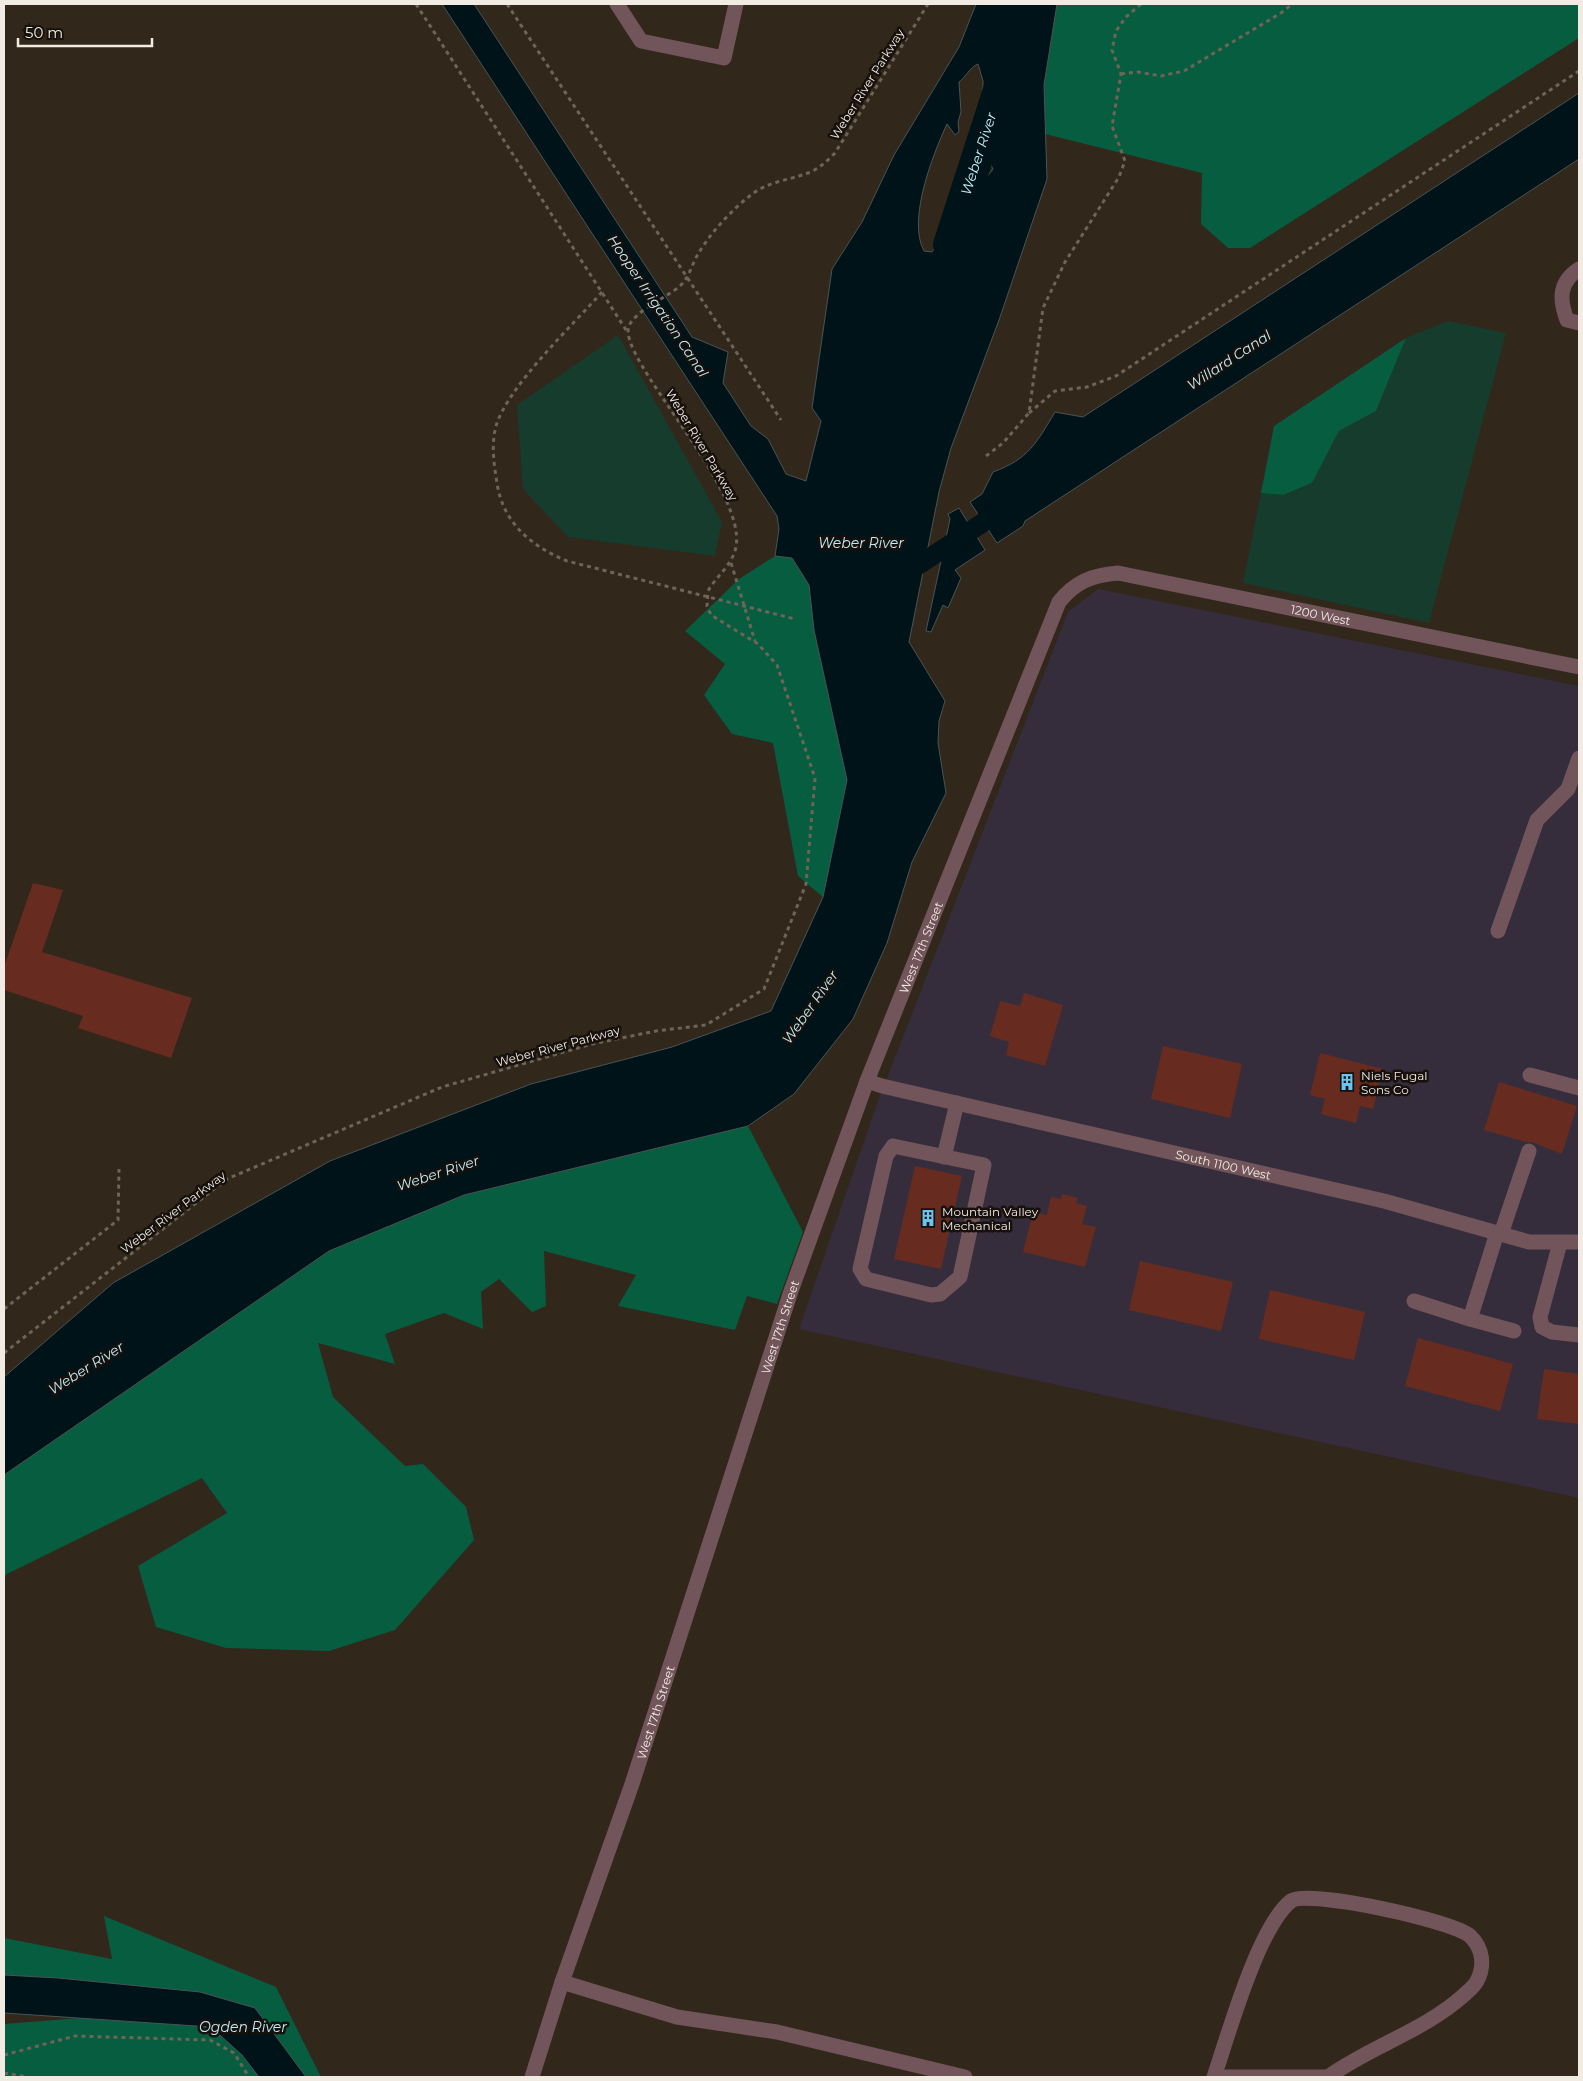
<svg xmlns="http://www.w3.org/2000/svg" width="1583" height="2081" viewBox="0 0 1583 2081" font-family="Montserrat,sans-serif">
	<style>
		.industrial { fill: #362d3c }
		.green { fill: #153c2c }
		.forest { fill: #075d40 }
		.water { fill: #001318; stroke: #495455; fill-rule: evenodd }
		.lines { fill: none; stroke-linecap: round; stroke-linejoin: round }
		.canal { stroke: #001318; stroke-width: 19 }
		.river { stroke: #001318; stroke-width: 32 }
		.building { fill: #672c1f }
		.path { stroke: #6e645a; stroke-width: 3; stroke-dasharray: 4 4; stroke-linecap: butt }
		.minor { stroke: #72555a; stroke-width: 15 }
		.labels { text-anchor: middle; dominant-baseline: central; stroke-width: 5; stroke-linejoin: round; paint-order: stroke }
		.street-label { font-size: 12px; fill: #f2ebe3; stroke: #16110c }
		.poi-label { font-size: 12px; fill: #f2ebe3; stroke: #16110c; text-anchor: start }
		.water-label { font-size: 14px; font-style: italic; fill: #c1ecf7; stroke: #16110c }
	</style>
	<rect width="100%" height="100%" fill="#32271b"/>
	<path class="industrial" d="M1098 589 1579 686V1498L799 1329 877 1104 1068 612Z"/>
	<g class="green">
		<path d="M1448 321 1506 333 1429 623 1243 583 1261 493 1283 495 1312 483 1339 431 1376 411 1406 338Z"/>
		<path d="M618 335 722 522 715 556 568 537 523 489 517 405Z"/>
	</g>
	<g class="forest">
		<path d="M1057 4H1579V38L1250 248H1228L1201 224 1202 173 1045 134 1044 85Z"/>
		<path d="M1406 338 1376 411 1339 431 1312 483 1283 495 1261 493 1274 426Z"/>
		<path d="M775 556 792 558 809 585 814 630 847 780 823 897 798 876 773 743 732 734 704 695 725 664 685 631 739 579Z"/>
		<path d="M748 1126 803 1232 777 1304 747 1296 735 1330 618 1306 636 1275 544 1251 546 1306 532 1312 499 1279 481 1292 483 1329 444 1313 385 1334 395 1364 318 1343 333 1397 405 1466 423 1464 466 1507 474 1540 395 1630 329 1651 226 1648 156 1627 138 1566 227 1513 202 1478 7 1574 4 1578V1475L329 1251 464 1195Z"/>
		<path d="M104 1916 276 1987 321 2077H306L255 2008 200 1992 58 1978 4 1975V1938L112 1959Z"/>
		<path d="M81 2018 211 2027 242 2055 259 2077H4V2024Z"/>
	</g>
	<g class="water">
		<path d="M442 4H474L692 337 728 352 723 383 751 426 768 439 786 474 806 481 821 421 812 408 832 269 862 222 894 155 959 47 976 4H1057L1044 85 1047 179 999 320 951 448 939 492 909 642 945 701 939 721 938 743 946 793 912 862 887 943 853 1019 794 1094 748 1126 464 1195 329 1251 4 1475V1377L113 1283 330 1161 531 1084 672 1047 771 1011 823 897 847 780 814 630 809 585 792 558 775 556 779 529 777 516ZM978 64 983 81V102L989 130 983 150 993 169 975 193 956 207 940 230 937 244 932 252 924 251C907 220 933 154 947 124L955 135 959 132 958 122 961 112 959 82C966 77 970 67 978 64Z"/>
		<path d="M1579 93V159L1025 521 1023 526 997 543 970 502 982 494 993 472C1029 459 1037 442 1055 412L1083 417Z"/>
		<path d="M959 508 985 550 955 570 961 578 948 608 943 605 931 632 926 631 950 519 948 514Z"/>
		<path d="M4 1975 58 1978 200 1992 255 2008 306 2077H259L242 2055 211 2027 4 2013Z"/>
	</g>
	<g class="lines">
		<path class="canal" d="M905 574 1005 508"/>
		<path class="river" id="s1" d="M949 245 1027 4"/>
	</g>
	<g class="building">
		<path d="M33 883 63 890 42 952 192 998 171 1058 78 1028 83 1016 4 990V967Z"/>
		<path d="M1024 993 1063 1005 1045 1066 1006 1055 1009 1042 990 1036 1000 1001 1020 1006Z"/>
		<path d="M1163 1046 1242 1064 1230 1118 1151 1099Z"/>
		<path d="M1320 1053 1383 1069 1373 1109 1360 1106 1356 1123 1321 1114 1325 1099 1310 1095Z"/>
		<path d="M1499 1082 1577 1106 1562 1154 1532 1142H1526L1484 1130Z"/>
		<path d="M915 1166 962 1176 941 1269 894 1259Z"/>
		<path d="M1062 1194 1078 1198 1076 1203 1087 1206 1082 1224 1096 1227 1085 1267 1023 1252 1033 1212 1047 1215 1051 1197 1061 1199Z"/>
		<path d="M1140 1261 1233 1282 1221 1331 1129 1310Z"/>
		<path d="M1270 1290 1365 1312 1354 1360 1259 1339Z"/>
		<path d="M1418 1338 1513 1364 1500 1411 1405 1386Z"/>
		<path d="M1544 1369 1579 1374V1424L1537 1419Z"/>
	</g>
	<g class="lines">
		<g class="path">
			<path d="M416 4 628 333"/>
			<path d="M507 4 781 420"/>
			<path d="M1121 74 1138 72 1161 76 1184 71 1281 13 1292 4"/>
			<path d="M602 292C573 325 508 386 496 426 491 444 494 465 497 483 503 523 531 546 567 561L795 619"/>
			<path d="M1029 413 1055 391 1087 387 1116 376 1579 71"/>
			<path d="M986 456 1003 443 1029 413 1043 308 1065 262 1119 177 1125 161 1112 126 1121 74 1112 50 1116 31 1126 17 1141 4"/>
			<path d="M731 563 755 641"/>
			<path d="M4 1309 118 1220 119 1169"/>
			<path d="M4 1353 227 1179 442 1087 592 1044 656 1031 706 1025 764 989 806 884 815 778 777 665 758 644 711 615 707 606 708 591C717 575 732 566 736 547 747 488 616 357 629 326 636 310 666 298 680 286 689 278 692 264 698 254 712 231 733 208 755 192 771 181 790 180 808 173 819 169 827 161 835 153L928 4"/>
			<path d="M4 2055 75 2036 210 2040 234 2053 249 2077"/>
			<path d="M4 2073 28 2077"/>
		</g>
		<g class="minor">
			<path d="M617 4 641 41 724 58 736 4"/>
			<path d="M1579 269C1559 282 1559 299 1567 320L1579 323"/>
			<path d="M1498 931 1537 820 1568 789 1579 758"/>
			<path d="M1530 1075 1579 1088"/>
			<path id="s2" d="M867 1081 882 1086 1384 1201 1529 1242H1579"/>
			<path d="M893 1146 984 1165 960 1277 940 1294 931 1295 866 1279 860 1269 886 1156Z"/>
			<path d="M944 1157 957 1103"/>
			<path d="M1501 1234 1529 1151"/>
			<path d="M1560 1243 1540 1317 1542 1327 1552 1332 1579 1335"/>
			<path d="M1414 1301 1470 1319 1497 1233"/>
			<path d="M1470 1319 1514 1331"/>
			<path d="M562 1982 677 2017 777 2032 965 2077"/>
			<path id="s3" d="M532 2077 562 1982 632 1784 791 1291 867 1081 1059 602C1075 582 1092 575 1118 573L1579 667"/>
			<path d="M1214 2077C1228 2036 1258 1927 1291 1901 1308 1889 1454 1921 1470 1936 1483 1948 1485 1966 1477 1981 1474 1987 1468 1991 1464 1995 1424 2031 1371 2046 1328 2077"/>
			<path d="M1226 2077H1329"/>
		</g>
	</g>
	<defs>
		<g id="building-bare" transform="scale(1.35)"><path d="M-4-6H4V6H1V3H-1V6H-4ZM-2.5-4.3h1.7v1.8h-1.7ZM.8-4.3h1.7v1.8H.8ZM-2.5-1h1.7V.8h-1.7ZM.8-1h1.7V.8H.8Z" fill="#68c4f0" stroke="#16110c" stroke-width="2.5" paint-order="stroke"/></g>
	</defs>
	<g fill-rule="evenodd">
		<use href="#building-bare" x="1347" y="1082"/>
		<use href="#building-bare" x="928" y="1218"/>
	</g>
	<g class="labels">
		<g class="street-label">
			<text transform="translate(867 84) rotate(-58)">Weber River Parkway</text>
			<text transform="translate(702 445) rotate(59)">Weber River Parkway</text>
			<text stroke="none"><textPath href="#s3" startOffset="1842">1200 West</textPath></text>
			<text stroke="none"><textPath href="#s3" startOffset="1195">West 17th Street</textPath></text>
			<text transform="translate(558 1046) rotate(-15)">Weber River Parkway</text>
			<text stroke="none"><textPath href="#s2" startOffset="366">South 1100 West</textPath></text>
			<text transform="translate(173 1212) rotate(-37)">Weber River Parkway</text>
			<text stroke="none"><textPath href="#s3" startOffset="790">West 17th Street</textPath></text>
			<text stroke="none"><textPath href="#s3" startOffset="385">West 17th Street</textPath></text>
		</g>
		<g class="poi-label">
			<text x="1361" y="1075">Niels Fugal<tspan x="1361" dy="14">Sons Co</tspan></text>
			<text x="942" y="1211">Mountain Valley<tspan x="942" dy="14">Mechanical</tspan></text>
		</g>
		<g class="water-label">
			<text stroke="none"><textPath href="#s1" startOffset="96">Weber River</textPath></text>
			<text transform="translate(658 306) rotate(56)">Hooper Irrigation Canal</text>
			<text transform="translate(1229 360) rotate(-33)">Willard Canal</text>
			<text x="861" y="543">Weber River</text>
			<text transform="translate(810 1007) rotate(-55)">Weber River</text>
			<text transform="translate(438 1173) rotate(-18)">Weber River</text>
			<text transform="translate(86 1368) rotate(-32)">Weber River</text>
			<text x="243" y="2027">Ogden River</text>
		</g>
	</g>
	<rect width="1583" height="2081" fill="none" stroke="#f2ebe3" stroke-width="10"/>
	<path d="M18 38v8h134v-8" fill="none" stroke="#f2ebe3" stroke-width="2.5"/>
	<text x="25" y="38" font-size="15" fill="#f2ebe3" stroke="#16110c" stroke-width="4" paint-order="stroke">50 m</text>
</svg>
